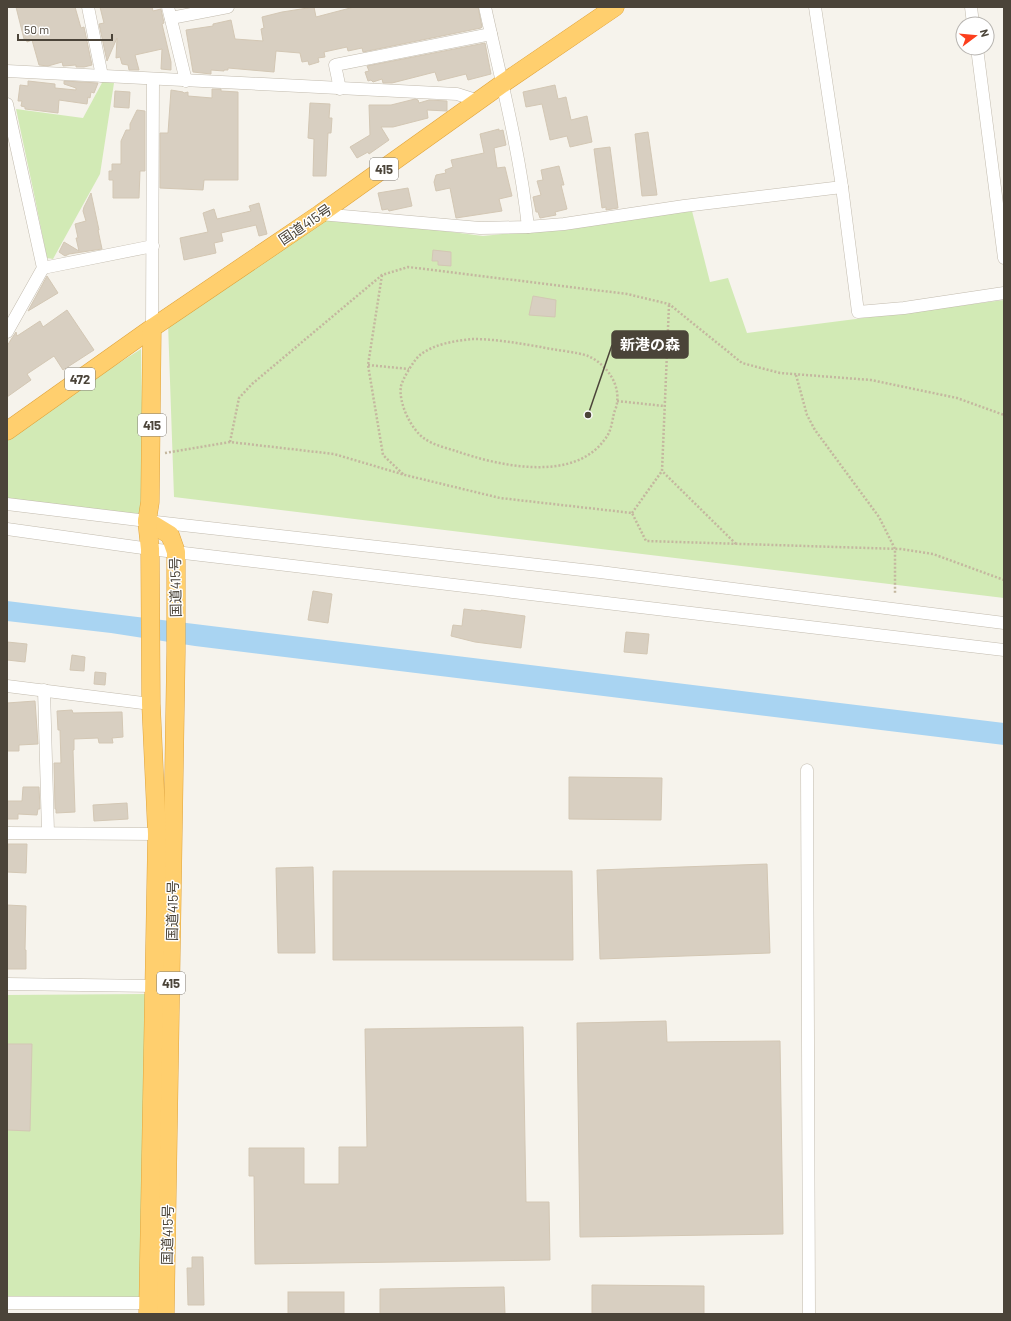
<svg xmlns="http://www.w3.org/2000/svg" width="1011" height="1321" viewBox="0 0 1011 1321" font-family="Barlow,'Noto Sans JP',sans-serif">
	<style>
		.green { fill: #d2eab5 }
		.water { fill: #a9d4f2 }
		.building { fill: #d8cfc1; stroke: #d3c7b4 }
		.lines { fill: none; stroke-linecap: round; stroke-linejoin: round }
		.minor-casing { stroke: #c2bbae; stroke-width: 13 }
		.highway-casing { stroke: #e0a43c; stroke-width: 19 }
		.path { stroke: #c4b79f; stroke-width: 2.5; stroke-dasharray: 2 2; stroke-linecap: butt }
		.minor { stroke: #fff; stroke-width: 12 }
		.highway { stroke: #ffcf6e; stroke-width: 18 }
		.labels { text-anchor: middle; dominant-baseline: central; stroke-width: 3; stroke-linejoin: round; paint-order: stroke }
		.shield { fill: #fff; stroke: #817c74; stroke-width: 1 }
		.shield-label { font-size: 13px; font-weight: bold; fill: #4b4439 }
		.street-label { font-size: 14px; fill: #4b4439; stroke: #fff }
		.leader { fill: none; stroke: #4b4439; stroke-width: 1.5 }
		.callout-dot { fill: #4b4439; stroke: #fff; stroke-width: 1.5 }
		.callout { fill: #4b4439; stroke: #4b4439; stroke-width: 1.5 }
		.callout-label { font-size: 15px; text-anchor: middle; font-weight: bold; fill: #fff }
	</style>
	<rect width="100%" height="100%" fill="#f6f3ec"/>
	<g class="green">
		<path d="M103 81 114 83 100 174 53 259 47 258 33 189 16 109 83 118Z"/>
		<path d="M692 211 710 282 728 278 747 333 1004 300V598L174 497 168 323 327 216 483 236 588 225Z"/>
		<path d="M141 349 144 516 7 499V434Z"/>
		<path d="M145 994 144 1297 7 1296V995Z"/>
	</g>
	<path class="water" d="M7 601 1004 723V745L195 646 111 633 7 621Z"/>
	<g class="building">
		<path d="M16 7H75L81 28 84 27 92 65 84 67H76V65L63 66 62 62 48 66 39 65 32 40 27 42 26 38 24 39Z"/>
		<path d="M100 7H152L153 11 161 9 164 23 162 24 171 62V70L161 69 162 49 135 55 139 70H129L128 65 122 64 120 57 116 58 117 38 107 61 99 24 104 23Z"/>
		<path d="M314 7 316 17 354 7H478L482 27 481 28 363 52 362 48 348 51 347 47 324 52 325 57 318 58 319 62 309 65 308 61 302 62 300 53 276 51 274 72 228 68V70H224V71L211 70V74L193 72 186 30 213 26V24L231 20 235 39 263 41 261 29 264 28 262 17 282 12Z"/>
		<path d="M485 43 491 74 468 80 466 74 438 81 435 72 392 83H383L382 79 373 82 371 80 368 81 365 72 369 71 367 66Z"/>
		<path d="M28 81 55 84V88L76 90V88L64 84V81L98 83 94 93 91 92 90 98 88 97 87 104 59 100 58 113 25 109V107L21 106 22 101H18L20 85 28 86Z"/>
		<path d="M555 85 558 99 566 97 571 120 587 116 592 142 570 147 567 136 550 140 542 104 526 107 523 92Z"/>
		<path d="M212 89H221V91L238 92V180H204L203 190 160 188V133H168L171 90 183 92 184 93 188 92V96L212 98Z"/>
		<path d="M115 91 130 92 129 108 114 107Z"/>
		<path d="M415 99 418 100 419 103 429 100 447 101V111L427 110 428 118 393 127H381L389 140 369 154 368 152 357 158 350 147 370 135 369 105H391Z"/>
		<path d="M310 103 330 104 329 118H332L331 133H328L326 176H313L314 139 308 138Z"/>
		<path d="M137 110 145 111V171H140L139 198H113V180H109V171H112V164H121V141L126 130H130V124Z"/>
		<path d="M499 129V131L503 130 506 145 494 148 497 168 505 167 512 196 499 199 502 211 456 218 450 188 436 191 434 182 436 175 446 173 445 170 453 167 451 160 484 153 480 134Z"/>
		<path d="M648 132 657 195 642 196 635 134Z"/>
		<path d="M610 147 618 208 606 210V207L602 208 594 149Z"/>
		<path d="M559 166 564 185H561L567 209 555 212 556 215 540 218 538 212H536L533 197 541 195 537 181 543 180 541 170Z"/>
		<path d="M408 188 412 206 389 211 388 209 382 210 378 193Z"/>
		<path d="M91 193 99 230H98L102 249 69 254 65 256 59 252 64 242 79 251 76 238H78L75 224 86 221 83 211 84 207Z"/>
		<path d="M259 203 267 234 259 236 256 225 221 233 223 241 214 243 216 253 184 260 180 238 208 232 203 213 214 209 217 219 251 211 249 206Z"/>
		<path d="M433 250 451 252V266L438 265V261H432Z"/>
		<path d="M47 276 58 293 28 311Z"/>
		<path d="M533 296 556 300 555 317 529 315Z"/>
		<path d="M67 310 94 350 63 370 54 356 27 374 31 380 7 397V346L12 338 16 332 17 336 40 321 43 327Z"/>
		<path d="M313 591 332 594 328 623 308 620Z"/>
		<path d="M464 609 481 611V610L525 616 521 648 475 642 451 636 453 625 462 626Z"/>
		<path d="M626 632 649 634 647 654 624 652Z"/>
		<path d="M7 642 27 644 25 662 7 660Z"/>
		<path d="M72 655 85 657 84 671 70 670Z"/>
		<path d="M95 672 106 673 105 685 94 684Z"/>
		<path d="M35 701 38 744 19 745V751H7V703Z"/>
		<path d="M72 710 73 713 122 712 123 737 112 738 113 743H99L98 738 74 739V750H73L75 812 56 813V809H55L54 763H61L60 730H58L57 711Z"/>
		<path d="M569 777 662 778 661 820 569 819Z"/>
		<path d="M23 787H39L40 809H38L37 815 18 814V819H7V801H22Z"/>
		<path d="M127 803 128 819 94 821 93 805Z"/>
		<path d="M8 844H27L26 873 7 872Z"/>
		<path d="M767 864 770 953 600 959 597 870Z"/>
		<path d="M313 867 315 953H278L276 868Z"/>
		<path d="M333 871H572L573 960H333Z"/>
		<path d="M7 905 26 906 25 950H26V969H7Z"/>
		<path d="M666 1021 667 1042 780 1041 783 1234 580 1237 577 1023Z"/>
		<path d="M523 1027 526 1202H549L550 1260 255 1264 254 1176H249V1148H304V1184H339V1147H367L365 1029Z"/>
		<path d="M7 1044H32L30 1131 7 1130Z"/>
		<path d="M192 1257H203L204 1305H188L187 1268H192Z"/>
		<path d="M592 1285 704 1286V1314H592Z"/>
		<path d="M504 1287 505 1314H380V1289Z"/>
		<rect x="288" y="1292" width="56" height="22"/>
	</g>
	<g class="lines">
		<g class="minor-casing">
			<g id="minor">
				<path d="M88 7 102 76"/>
				<path d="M168 7 186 81"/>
				<path d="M485 7C501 80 520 152 528 227"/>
				<path d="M815 7 842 187 858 312 904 308 1004 293"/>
				<path d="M971 7 973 24"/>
				<path d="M171 18 228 7"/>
				<path d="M977 48 1004 258"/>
				<path d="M7 71 457 94 479 101"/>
				<path d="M340 89 335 65 491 34"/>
				<path d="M7 104 43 268 7 332"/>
				<path d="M320 214 480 228 528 227 564 224 684 206 842 187"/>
				<path d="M43 268 153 246"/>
				<path d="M152 328 153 79"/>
				<path d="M7 504 147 521 600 572 1004 623"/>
				<path d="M7 529 150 549 1004 650"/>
				<path d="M7 686 151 704"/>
				<path d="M44 690 48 832"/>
				<path d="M807 770 809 1314"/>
				<path d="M7 833 157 834"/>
				<path d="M7 984 155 986"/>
				<path d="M7 1303H148"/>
			</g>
		</g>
		<g class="highway-casing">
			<g id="highway">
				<path d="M7 431 152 328 320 214 502 84 615 7"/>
				<path d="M147 521 170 535 176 552V652L165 1314"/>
				<path d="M148 1314 157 834 151 704 150 549 147 521 150 502 152 328"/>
			</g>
		</g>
		<g class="path">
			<path d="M382 275 368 365 383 455 404 475"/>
			<path d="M669 305 662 471 736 544"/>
			<path d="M472 339C495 339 517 343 541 347 553 350 578 352 588 356 605 363 620 383 617 402 617 406 615 410 614 413 612 422 611 432 605 439 574 483 499 466 456 451 446 448 434 445 425 439 411 430 398 402 401 386 403 378 414 360 420 355 434 344 454 341 472 339Z"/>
			<path d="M368 365 409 369"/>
			<path d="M796 375 807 415 815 430 879 517 895 549V594"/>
			<path d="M617 401 664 406"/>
			<path d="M230 442 239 398 252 384 382 275 408 267 627 294 669 304 742 363 780 373 871 380 957 398 1004 415"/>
			<path d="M165 453 230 442 334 454 405 475 500 498 632 513 646 541 901 549 933 554 1004 580"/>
			<path d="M632 513 662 471"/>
		</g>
		<use href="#minor" class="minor"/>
		<use href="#highway" class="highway"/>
	</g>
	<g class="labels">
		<g class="shield">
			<rect x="370" y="158" width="28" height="22" rx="3"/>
			<rect x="65" y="368" width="30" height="22" rx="3"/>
			<rect x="138" y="414" width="28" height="22" rx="3"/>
			<rect x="157" y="972" width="28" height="22" rx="3"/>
		</g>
		<g class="shield-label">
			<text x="384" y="169">415</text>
			<text x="80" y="379">472</text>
			<text x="152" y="425">415</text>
			<text x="171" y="983">415</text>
		</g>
		<g class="street-label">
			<text transform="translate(305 224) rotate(-34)">国道415号</text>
			<text transform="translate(175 587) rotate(-91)">国道415号</text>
			<text transform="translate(172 911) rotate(-89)">国道415号</text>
			<text transform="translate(167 1235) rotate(-89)">国道415号</text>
		</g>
	</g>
	<path class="leader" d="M588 415L612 345"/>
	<circle class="callout-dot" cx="588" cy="415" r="4"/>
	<rect class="callout" x="612" y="331" width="76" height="27" rx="4"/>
	<g class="callout-label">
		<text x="650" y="350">新港の森</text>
	</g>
	<rect width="1011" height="1321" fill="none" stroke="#4b4439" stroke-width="16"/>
	<g transform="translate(975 36) rotate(74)"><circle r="19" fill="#ffffff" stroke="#b7b4b0"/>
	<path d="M0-3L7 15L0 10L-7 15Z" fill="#fc3f1d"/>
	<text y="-6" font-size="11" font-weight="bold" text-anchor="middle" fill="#4b4439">N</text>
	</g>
	<path d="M18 34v6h94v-6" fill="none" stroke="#4b4439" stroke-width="2"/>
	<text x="24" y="34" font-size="12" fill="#4b4439" stroke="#ffffff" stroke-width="3" paint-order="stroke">50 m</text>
</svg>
